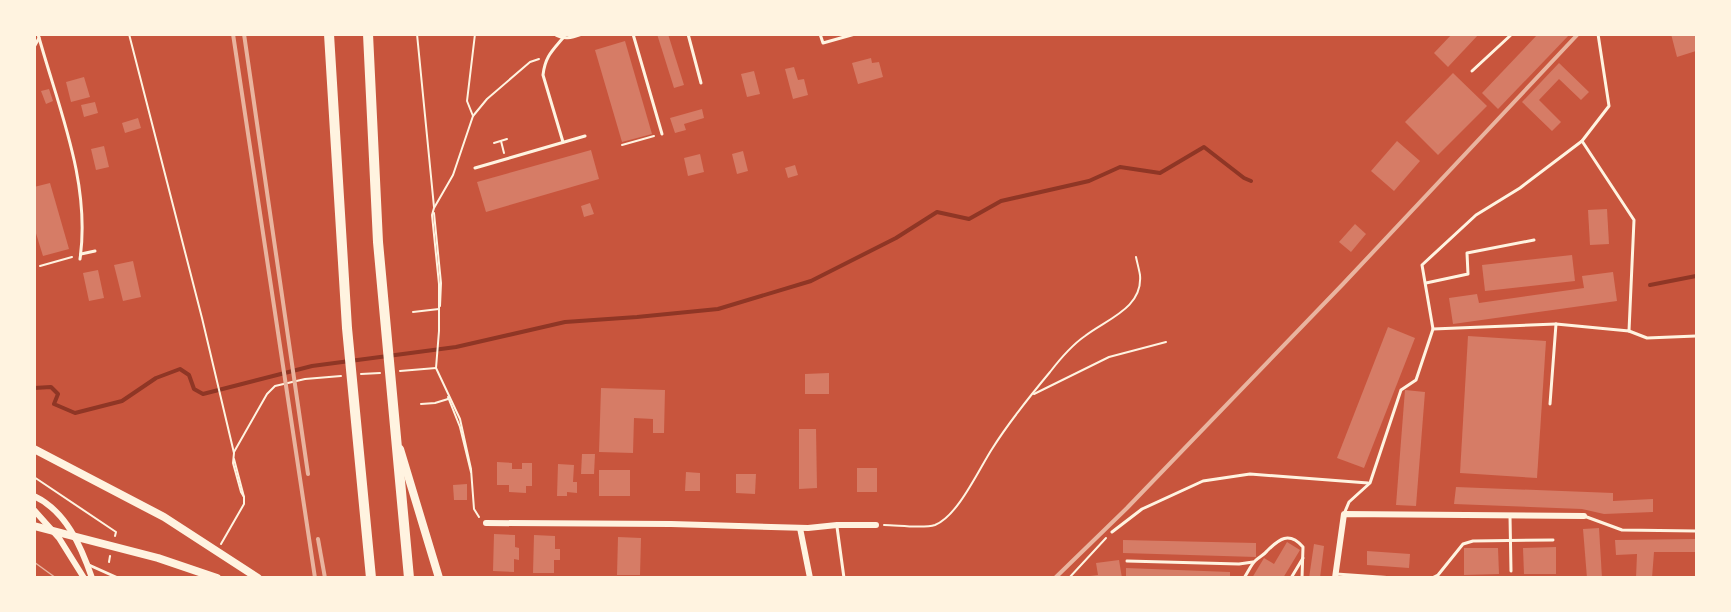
<svg xmlns="http://www.w3.org/2000/svg" width="1731" height="612" viewBox="0 0 1731 612" font-family="'DejaVu Sans',sans-serif">
	<style>
		.lines { fill: none; stroke-linecap: round; stroke-linejoin: round }
		.stream { stroke: #8f3625; stroke-width: 4 }
		.building { fill: #d67c66 }
		.path { stroke: #fff3e0; stroke-width: 2 }
		.service { stroke: #fff3e0; stroke-width: 3 }
		.minor { stroke: #fff3e0; stroke-width: 6 }
		.secondary { stroke: #fff3e0; stroke-width: 8 }
		.motorway { stroke: #fff3e0; stroke-width: 10 }
		.tram { stroke: #e9b49f; stroke-width: 1.5 }
		.rail { stroke: #e9b49f; stroke-width: 4 }
	</style>
	<rect width="100%" height="100%" fill="#c8553d"/>
	<g class="lines">
		<g class="stream">
			<path d="M1650 285 1696 276"/>
			<path d="M34 388 51 387 58 394 54 404 75 413 122 401 156 378 180 369 189 375 194 389 203 394 312 366 456 347 565 322 637 317 718 309 811 281 896 238 937 212 969 219 1001 201 1089 181 1120 167 1160 173 1204 147 1244 178 1251 181"/>
		</g>
	</g>
	<g class="building">
		<path d="M657 34H668L684 85 674 88Z"/>
		<path d="M1452 34H1479L1448 67 1434 53Z"/>
		<path d="M1538 34H1570L1498 109 1482 93Z"/>
		<path d="M1671 34H1696V51L1677 57Z"/>
		<path d="M625 41 652 134 622 142 595 50Z"/>
		<path d="M871 58 872 63 879 62 883 77 858 84 852 63Z"/>
		<path d="M1559 63 1589 92 1581 100 1559 79 1539 100 1561 122 1552 131 1522 102Z"/>
		<path d="M794 67 798 80 804 79 808 95 793 99 785 69Z"/>
		<path d="M754 71 760 94 747 97 741 74Z"/>
		<path d="M1453 73 1487 106 1438 155 1405 122Z"/>
		<path d="M84 77 90 97 71 102 66 82Z"/>
		<path d="M49 89 53 101 46 104 41 91Z"/>
		<path d="M95 102 98 113 84 117 81 105Z"/>
		<path d="M702 109 704 118 684 124 686 130 675 133 670 118Z"/>
		<path d="M138 118 141 128 125 133 122 123Z"/>
		<path d="M1397 141 1420 161 1394 191 1371 171Z"/>
		<path d="M104 146 109 167 96 170 91 149Z"/>
		<path d="M591 150 599 179 486 212 477 182Z"/>
		<path d="M743 151 748 171 737 174 732 154Z"/>
		<path d="M700 154 704 172 688 176 684 158Z"/>
		<path d="M795 165 798 175 788 178 785 168Z"/>
		<path d="M50 183 69 249 43 256 34 227V187Z"/>
		<path d="M590 203 594 214 584 217 581 206Z"/>
		<path d="M1607 209 1609 244 1590 245 1588 210Z"/>
		<path d="M1355 224 1366 234 1351 252 1339 242Z"/>
		<path d="M1572 255 1575 281 1485 291 1482 265Z"/>
		<path d="M133 261 141 297 123 301 114 265Z"/>
		<path d="M98 270 104 298 89 301 83 273Z"/>
		<path d="M1613 272 1617 301 1453 324 1449 298 1477 294 1479 303 1584 288 1582 276Z"/>
		<path d="M1388 327 1415 338 1364 468 1337 458Z"/>
		<path d="M1468 336 1546 341 1537 478 1460 473Z"/>
		<path d="M829 373V394H805V374Z"/>
		<path d="M601 388 665 390 664 433H653V419L634 418 633 453 599 452Z"/>
		<path d="M1405 390 1425 392 1416 506 1396 505Z"/>
		<path d="M799 429H816L817 488 799 489Z"/>
		<path d="M582 454H595L594 474H581Z"/>
		<path d="M497 462 512 463V469H522V463H532V486H526V493L509 492V485H497Z"/>
		<path d="M558 464 574 465 573 482H577V493L567 492V496H557Z"/>
		<rect x="857" y="468" width="20" height="24"/>
		<rect x="599" y="470" width="31" height="26"/>
		<path d="M686 472 700 473V491H685Z"/>
		<path d="M736 474H756L755 494 736 493Z"/>
		<path d="M467 484V500H454L453 485Z"/>
		<path d="M1456 487 1613 493V501L1653 499V512L1604 514 1582 509 1454 504Z"/>
		<path d="M1599 528 1602 578H1587L1583 529Z"/>
		<path d="M494 534 515 535V547L519 548V560L514 559V572L493 571Z"/>
		<path d="M534 535 555 536V549H560V560H554V573H533Z"/>
		<path d="M618 537 641 538 640 575H617Z"/>
		<path d="M1696 539V552H1654L1652 578H1636L1637 554 1616 555 1615 540Z"/>
		<path d="M1123 540 1256 543V557L1123 553Z"/>
		<path d="M1287 542 1300 550 1283 578H1252L1264 558 1274 564Z"/>
		<path d="M1314 544 1324 546 1320 578H1309Z"/>
		<path d="M1556 547V574H1524L1523 548Z"/>
		<path d="M1464 548H1498L1499 574 1464 575Z"/>
		<path d="M1367 551 1410 554 1409 568 1367 565Z"/>
		<path d="M1119 560 1122 578H1090V576L1098 575 1096 563Z"/>
		<path d="M1126 568 1230 572V578H1126Z"/>
	</g>
	<g class="lines">
		<g class="path">
			<path d="M129 34 202 318 234 453 233 463 241 492 244 497V504L221 544"/>
			<path d="M417 34 434 207"/>
			<path d="M473 116 467 101 475 34"/>
			<path d="M501 141 504 153"/>
			<path d="M494 143 507 139"/>
			<path d="M622 145 654 136"/>
			<path d="M434 213 441 283 440 306"/>
			<path d="M40 266 72 257"/>
			<path d="M413 312 439 309"/>
			<path d="M400 371 436 368"/>
			<path d="M361 374 380 373"/>
			<path d="M1034 394 1109 357 1166 342"/>
			<path d="M448 397 460 427 471 472"/>
			<path d="M421 404 435 403 448 399"/>
			<path d="M234 452 267 394 275 386 305 379 341 376"/>
			<path d="M234 459 244 497"/>
			<path d="M34 477 116 532 115 536"/>
			<path d="M479 517 474 509 471 469 460 419 436 368 439 331V284L432 215 434 208 453 175 473 116 487 99 530 62 539 59"/>
			<path d="M884 525C897 525 923 529 935 525 958 516 979 469 992 449 1009 422 1030 396 1050 372 1060 359 1072 345 1085 336 1107 319 1143 308 1140 275 1139 269 1137 262 1136 257"/>
			<path d="M109 562 110 556"/>
			<path d="M150 578V577"/>
			<path d="M1069 578 1106 538"/>
		</g>
		<g class="service">
			<path d="M38 34C58 107 91 182 80 259"/>
			<path d="M554 34C564 40 571 38 582 34"/>
			<path d="M633 34 662 134"/>
			<path d="M688 34 701 83"/>
			<path d="M820 34 823 43 855 34"/>
			<path d="M563 38C552 51 545 57 543 75L563 142"/>
			<path d="M34 47 39 38"/>
			<path d="M1472 71 1512 34"/>
			<path d="M475 168 585 136"/>
			<path d="M81 254 95 251"/>
			<path d="M1426 283 1468 274 1467 253 1534 240"/>
			<path d="M1433 329 1556 324"/>
			<path d="M1629 331 1647 338 1696 336"/>
			<path d="M1550 404 1556 324 1629 331 1634 220 1582 141"/>
			<path d="M1344 514 1349 502 1370 483 1401 390 1416 380 1433 329 1422 265 1476 215 1520 188 1582 141 1609 106 1598 34"/>
			<path d="M1510 516 1511 571"/>
			<path d="M1584 516 1622 530 1696 531"/>
			<path d="M837 527 844 578"/>
			<path d="M1112 532 1142 509 1203 481 1250 474 1368 483"/>
			<path d="M1127 561 1239 564 1253 562"/>
			<path d="M89 565 118 578"/>
			<path d="M1336 574 1394 578"/>
			<path d="M1244 578C1248 572 1251 565 1255 561 1259 557 1264 555 1267 551 1279 539 1289 531 1303 547L1302 578"/>
			<path d="M1291 578 1303 558"/>
			<path d="M1432 578 1438 575 1463 544 1473 541 1553 540"/>
		</g>
		<g class="minor">
			<path d="M34 496C66 511 81 546 92 578"/>
			<path d="M34 510 59 538 84 578"/>
			<path d="M486 523 671 524 808 528 837 525H876"/>
			<path d="M800 528 810 578"/>
			<path d="M1335 578 1344 514 1584 516"/>
		</g>
		<g class="secondary">
			<path d="M34 449 164 517 258 578"/>
			<path d="M400 449 439 578"/>
			<path d="M34 526 158 558 217 578"/>
		</g>
		<g class="motorway">
			<path d="M329 34 347 328 371 578"/>
			<path d="M368 34 378 242 409 578"/>
		</g>
		<path class="tram" d="M34 562 56 578"/>
		<g class="rail">
			<path d="M233 34 315 578"/>
			<path d="M244 34 308 474"/>
			<path d="M318 539 325 578"/>
			<path d="M1055 578 1127 508 1343 284 1578 34"/>
		</g>
	</g>
	<rect width="1731" height="612" fill="none" stroke="#fff3e0" stroke-width="72"/>
</svg>
